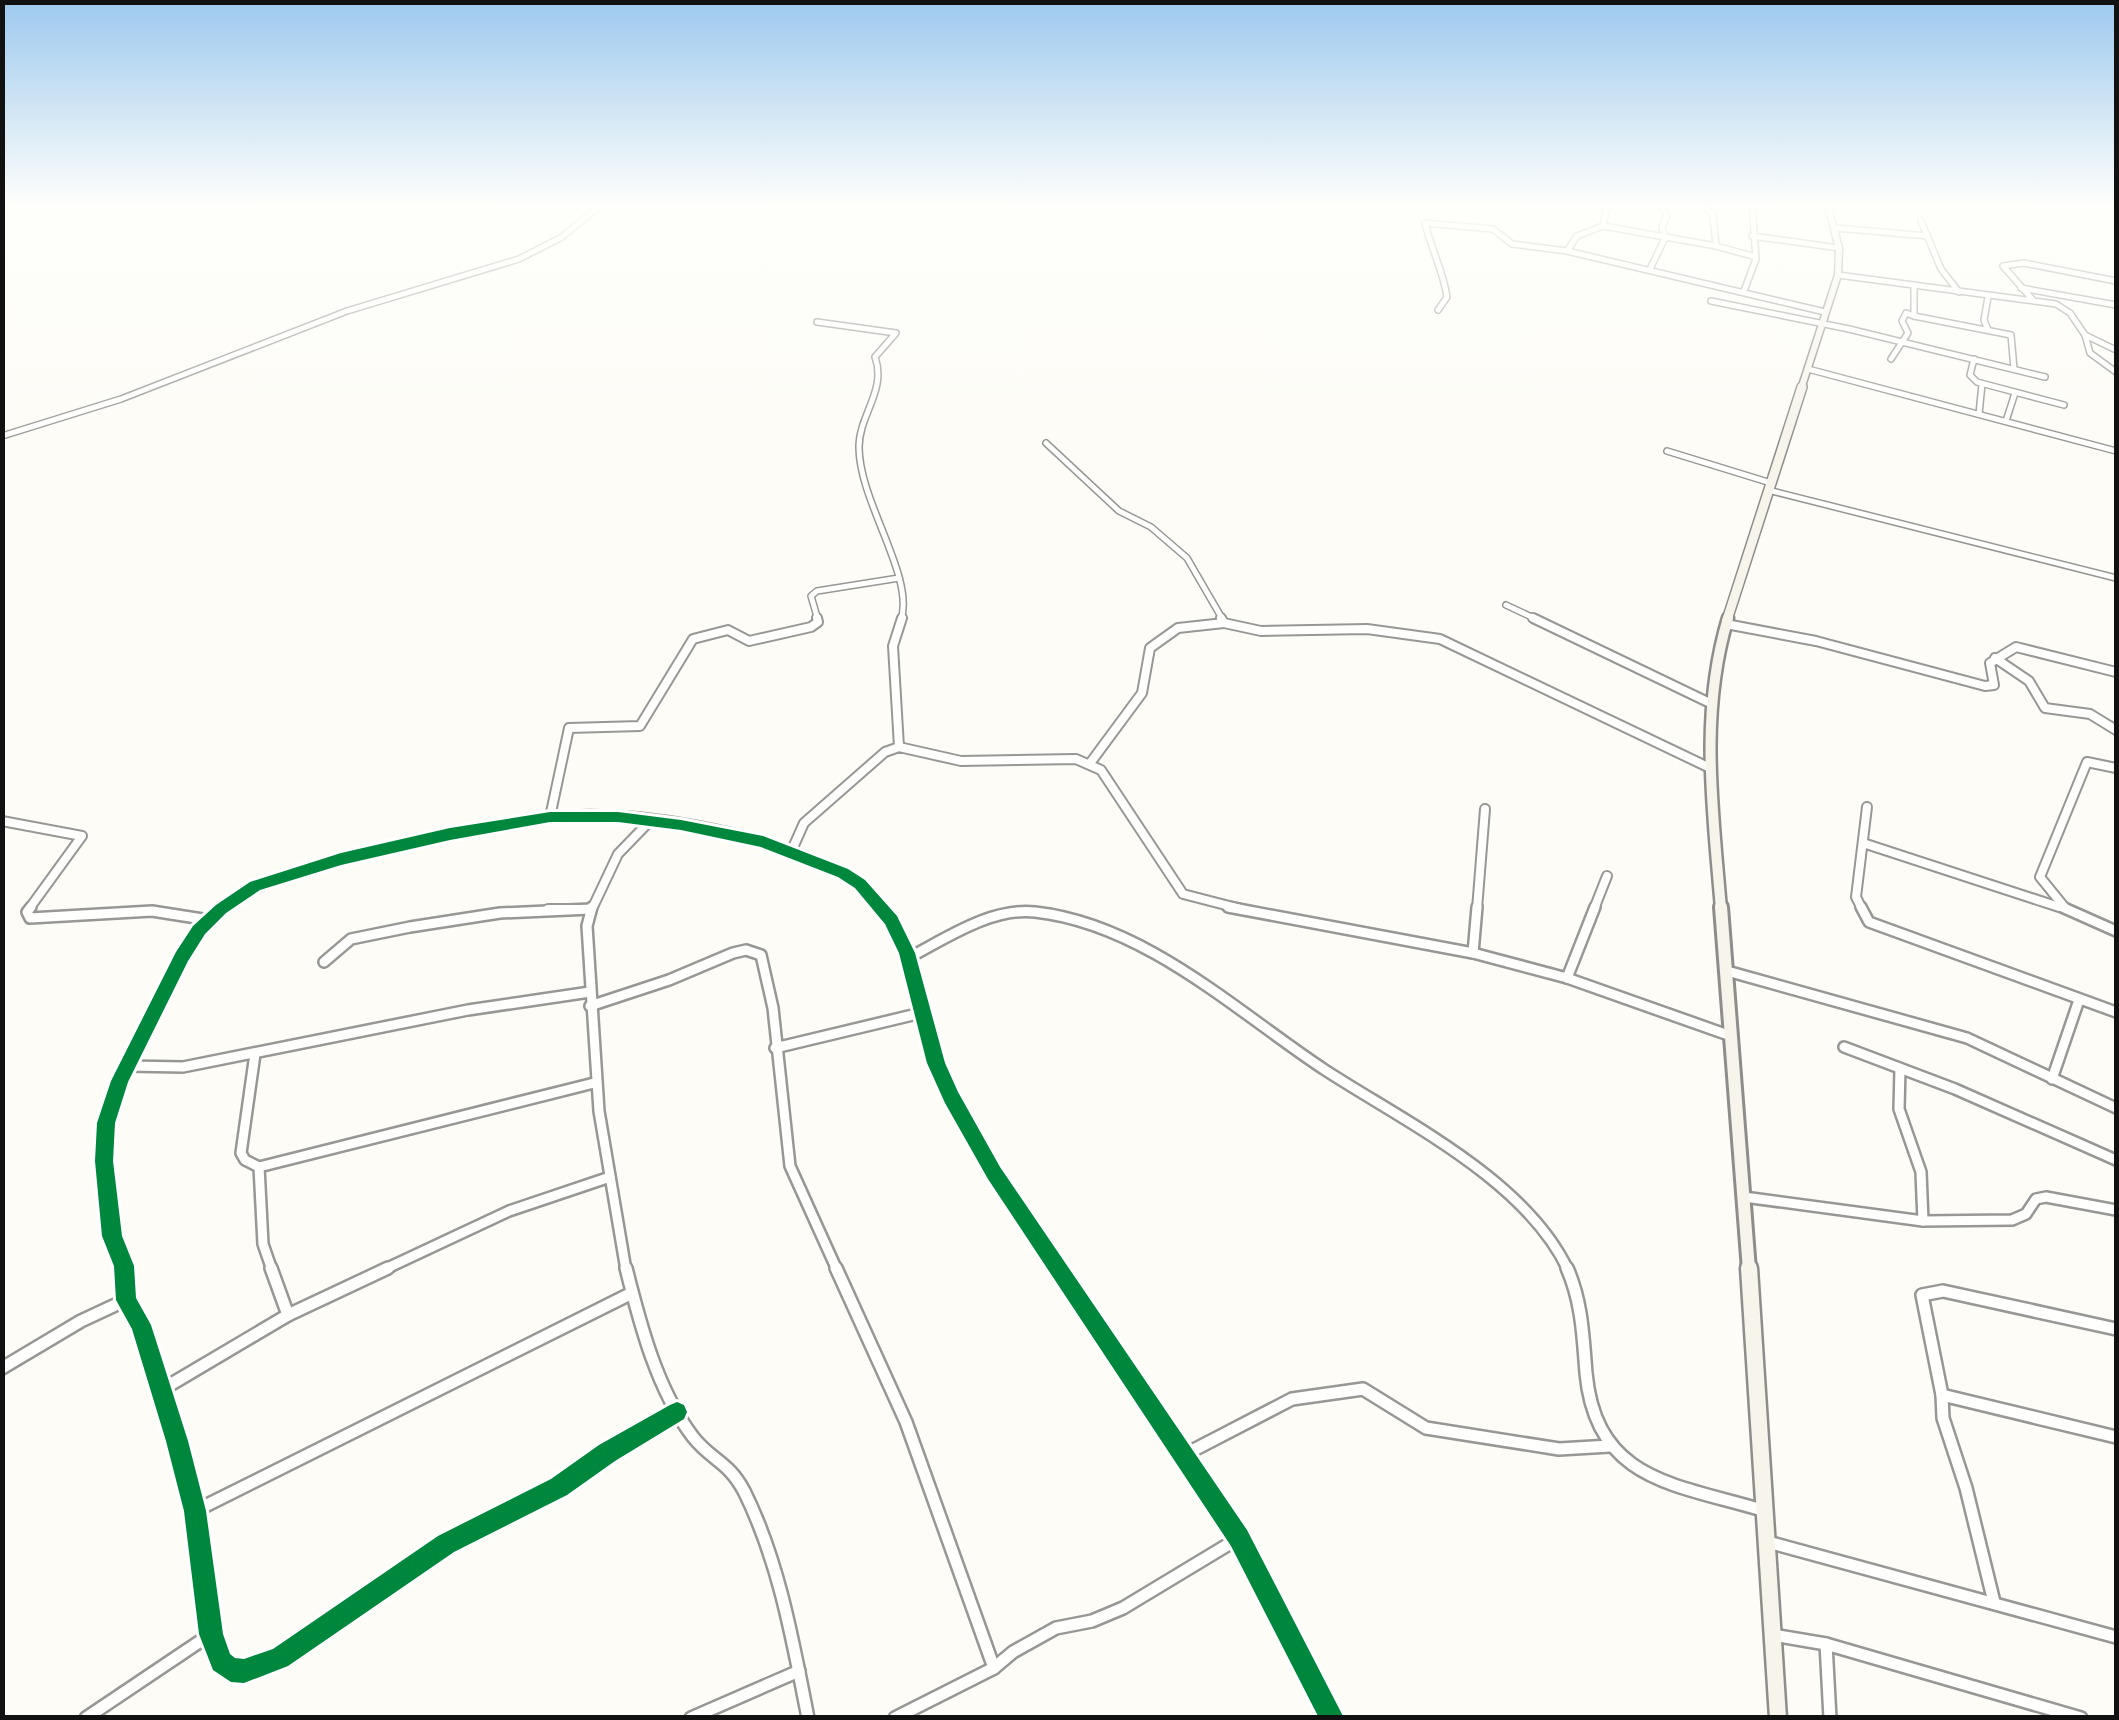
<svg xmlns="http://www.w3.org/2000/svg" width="2119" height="1720" viewBox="0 0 2119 1720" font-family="Lora,serif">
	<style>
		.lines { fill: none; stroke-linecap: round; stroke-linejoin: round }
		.minor-far3-casing { stroke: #979795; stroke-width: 8 }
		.minor-far2-casing { stroke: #979795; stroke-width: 12 }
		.minor-far1-casing { stroke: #979795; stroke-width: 14 }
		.minor-casing { stroke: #979795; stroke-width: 16 }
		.secondary-far4-casing { stroke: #8e8d8b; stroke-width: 9 }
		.secondary-far3-casing { stroke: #8e8d8b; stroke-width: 12 }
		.secondary-far2-casing { stroke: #8e8d8b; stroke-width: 15 }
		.secondary-far1-casing { stroke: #8e8d8b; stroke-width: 18 }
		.secondary-casing { stroke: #8e8d8b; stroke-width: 21 }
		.minor-far3 { stroke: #fffffe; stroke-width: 5 }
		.minor-far2 { stroke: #fffffe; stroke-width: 8 }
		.minor-far1 { stroke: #fffffe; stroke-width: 9 }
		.minor { stroke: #fffffe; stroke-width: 11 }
		.secondary-far4 { stroke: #f6f4eb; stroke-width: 6 }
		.secondary-far3 { stroke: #f6f4eb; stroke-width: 9 }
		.secondary-far2 { stroke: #f6f4eb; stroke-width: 10 }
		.secondary-far1 { stroke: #f6f4eb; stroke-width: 12 }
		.secondary { stroke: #f6f4eb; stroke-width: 16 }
		.cycleway-casing { stroke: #fff; stroke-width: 6 }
		.cycleway { fill: #00873e; fill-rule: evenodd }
	</style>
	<rect width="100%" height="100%" fill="#fdfcf7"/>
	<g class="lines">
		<g class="minor-far3-casing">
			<g id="minor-far3">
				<path d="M1702 203 1713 215 1716 246 1756 257"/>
				<path d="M1921 221 1941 269 1959 292"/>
				<path d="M1603 226 1716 246"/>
				<path d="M1836 228 1928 236"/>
				<path d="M1752 236 1839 248"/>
				<path d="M1567 251 1577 236 1603 226 1608 203"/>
				<path d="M1650 269 1665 238 1662 227 1667 216 1663 209 1668 203"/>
				<path d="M1838 275 2056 304 2070 313 2085 335 2090 353 2116 372"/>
				<path d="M2021 288 2116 305"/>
				<path d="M1744 291 1756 259 1752 203"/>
				<path d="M1988 297 1984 320 1988 330"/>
				<path d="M2032 299 2003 266 2024 263 2116 281"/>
				<path d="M1711 301 1849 329 2045 377"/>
				<path d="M1438 310 1447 297C1443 270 1431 249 1425 223L1493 229 1512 244 1567 251 1825 312"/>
				<path d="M1914 316 2011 335 2014 369"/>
				<path d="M817 322 896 333 875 357C887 390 859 415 859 447 859 502 915 576 901 620"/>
				<path d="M2085 335 2116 350"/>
				<path d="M1891 359 1908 333 1902 321 1906 313 1914 316V285"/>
				<path d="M1974 359 1970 375 1977 382 2064 405"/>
				<path d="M1808 369 2116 451"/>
				<path d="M1979 414 1982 384"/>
				<path d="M2006 421 2015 393"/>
				<path d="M2 436 121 399 347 311 519 259 562 237 603 203"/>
				<path d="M1046 443 1119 511 1151 527 1187 558 1223 620"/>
				<path d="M1667 451 1771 483"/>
				<path d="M1768 490 2116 578"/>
				<path d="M1506 605 1538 620"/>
				<path d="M818 620 811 596 817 591 899 578"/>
			</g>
		</g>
		<g class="minor-far2-casing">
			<g id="minor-far2">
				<path d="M1221 618 1224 623 1261 631 1367 629 1440 639 1710 768"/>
				<path d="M1533 618 1712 704"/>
				<path d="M1726 624 1816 641 1985 686 1994 685 1990 663 2016 647 2116 672"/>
				<path d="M1995 658 2029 681 2045 708 2090 714 2116 730"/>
				<path d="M899 747 893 646 902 618"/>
				<path d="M1091 762 1142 693 1150 648 1178 628 1224 623"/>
				<path d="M550 817 569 728 640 726 693 639 728 630 749 641 811 627 818 622 817 618"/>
				<path d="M2 821 82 836 29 909"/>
				<path d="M1863 843 2059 907"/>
				<path d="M791 852 804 823 885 752 899 747 961 761 1076 759 1101 770 1183 894 1241 909"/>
				<path d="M221 909C271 874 331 861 391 848 442 836 495 823 547 817 636 807 764 832 843 873 860 882 870 896 882 909"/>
				<path d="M548 909H591"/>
				<path d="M592 909 618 854 650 821"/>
				<path d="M1477 909 1485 809"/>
				<path d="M1594 909 1607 876"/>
				<path d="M1862 909 1856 897 1867 807"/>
				<path d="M2066 909 2040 877 2087 762 2116 768"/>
			</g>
		</g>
		<g class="minor-far1-casing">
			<g id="minor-far1">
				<path d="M31 907 27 912 30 918 152 911 209 920"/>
				<path d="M592 907 587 926 599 1111 626 1270"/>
				<path d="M880 907C918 951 917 1012 937 1065 964 1139 1016 1205 1059 1270"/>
				<path d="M1228 907 1473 953 1567 978 1731 1036"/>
				<path d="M1861 907 1869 922 2116 1012"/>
				<path d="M2062 907 2116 931"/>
				<path d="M1473 953 1477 907"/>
				<path d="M908 958C945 939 991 907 1035 912 1145 924 1237 1012 1325 1070 1405 1122 1526 1180 1568 1270"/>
				<path d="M324 962 351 939 410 927 500 913 591 909"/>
				<path d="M1727 971 1967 1038 2116 1108"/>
				<path d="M1567 978 1595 907"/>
				<path d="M590 1006 669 980 733 953 746 950 761 955 773 1008 790 1166 837 1270"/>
				<path d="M1844 1047 1955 1089 2116 1160"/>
				<path d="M775 1048 921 1013"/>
				<path d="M255 1054 241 1153 245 1160 259 1167 594 1083"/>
				<path d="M128 1066 183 1067 468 1010 590 992"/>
				<path d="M1900 1069 1899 1109 1921 1172 1923 1221"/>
				<path d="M2052 1079 2079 1000"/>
				<path d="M259 1167 263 1244 272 1270"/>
				<path d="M1744 1197 1923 1221 2012 1220 2026 1214 2036 1199 2046 1197 2116 1210"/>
				<path d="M124 1270 112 1236 104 1161 106 1123 120 1081 182 957 199 930 224 907"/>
				<path d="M383 1270 509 1211 610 1177"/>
			</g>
		</g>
		<g class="minor-casing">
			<g id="minor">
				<path d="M124 1268 126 1300 141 1325 195 1511 211 1634 221 1662 231 1670 244 1671 280 1658 446 1544 559 1487 677 1412"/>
				<path d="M271 1268 288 1315"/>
				<path d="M626 1268C640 1324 657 1390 693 1437 711 1460 728 1461 744 1491 779 1561 793 1642 808 1718"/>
				<path d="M836 1268 906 1422 994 1668"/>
				<path d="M1058 1268 1239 1538 1332 1718"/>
				<path d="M1567 1268C1582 1302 1583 1336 1586 1373 1596 1481 1675 1484 1762 1510"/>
				<path d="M2 1368 81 1321 126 1300"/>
				<path d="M163 1389 288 1315 388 1268"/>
				<path d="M1942 1395 1922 1295 1943 1291 2116 1329"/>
				<path d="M1184 1455 1292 1399 1363 1389 1426 1428 1559 1449 1610 1446"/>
				<path d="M195 1511 632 1293"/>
				<path d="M1768 1542 2116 1637"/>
				<path d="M1994 1602 1966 1488 1943 1418 1942 1395 2116 1437"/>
				<path d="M1773 1635 1826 1644 2081 1718"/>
				<path d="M1826 1644 1830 1718"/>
				<path d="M86 1718 211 1634"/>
				<path d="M691 1718 799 1671"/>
				<path d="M895 1718 994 1668 1013 1652 1056 1628 1092 1621 1123 1608 1239 1538"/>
			</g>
		</g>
		<g class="secondary-far4-casing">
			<path id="secondary-far4" d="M1801 389 1838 275 1839 248 1827 203"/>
		</g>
		<g class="secondary-far3-casing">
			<path id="secondary-far3" d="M1727 620 1802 387"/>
		</g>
		<g class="secondary-far2-casing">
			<path id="secondary-far2" d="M1721 909C1713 811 1699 714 1728 618"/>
		</g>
		<g class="secondary-far1-casing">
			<path id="secondary-far1" d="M1721 907 1749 1270"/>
		</g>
		<g class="secondary-casing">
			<path id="secondary" d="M1749 1268 1778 1718"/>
		</g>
		<use href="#minor-far3" class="minor-far3"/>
		<use href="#minor-far2" class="minor-far2"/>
		<use href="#minor-far1" class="minor-far1"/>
		<use href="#minor" class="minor"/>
		<use href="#secondary-far4" class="secondary-far4"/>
		<use href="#secondary-far3" class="secondary-far3"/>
		<use href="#secondary-far2" class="secondary-far2"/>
		<use href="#secondary-far1" class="secondary-far1"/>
		<use href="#secondary" class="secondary"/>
		<g class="cycleway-casing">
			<path id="cycleway" d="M550 812H618L681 820 763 836 848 869 865 880 897 916 915 953 945 1063 958 1092 1000 1167 1247 1530 1344 1718H1319L1231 1546 988 1179 945 1103 927 1063 899 953 885 924 855 888 838 877 761 847 681 830 618 822H550L450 840 341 865 260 890 226 913 205 934 188 961 128 1082 115 1123 113 1161 122 1236 134 1266 136 1298 151 1325 188 1441 206 1511 223 1634 230 1654 235 1658 244 1659 273 1649 438 1536 551 1479 599 1445 670 1405 677 1402 684 1405 687 1412 684 1419 615 1461 567 1495 454 1552 288 1666 244 1683 231 1682 213 1670 199 1634 184 1511 166 1441 132 1329 116 1300 114 1266 102 1236 95 1161 97 1123 111 1081 176 952 193 926 216 905 250 882 341 853 450 828Z"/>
		</g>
		<use href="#cycleway" class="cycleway"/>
	</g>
	<linearGradient id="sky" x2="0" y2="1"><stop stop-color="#9dc9ee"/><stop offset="0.46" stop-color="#fefefb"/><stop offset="1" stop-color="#fefefb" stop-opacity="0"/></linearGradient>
	<rect width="2119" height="444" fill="url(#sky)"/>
	<rect width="2119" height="1720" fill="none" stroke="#111111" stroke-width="10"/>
</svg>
